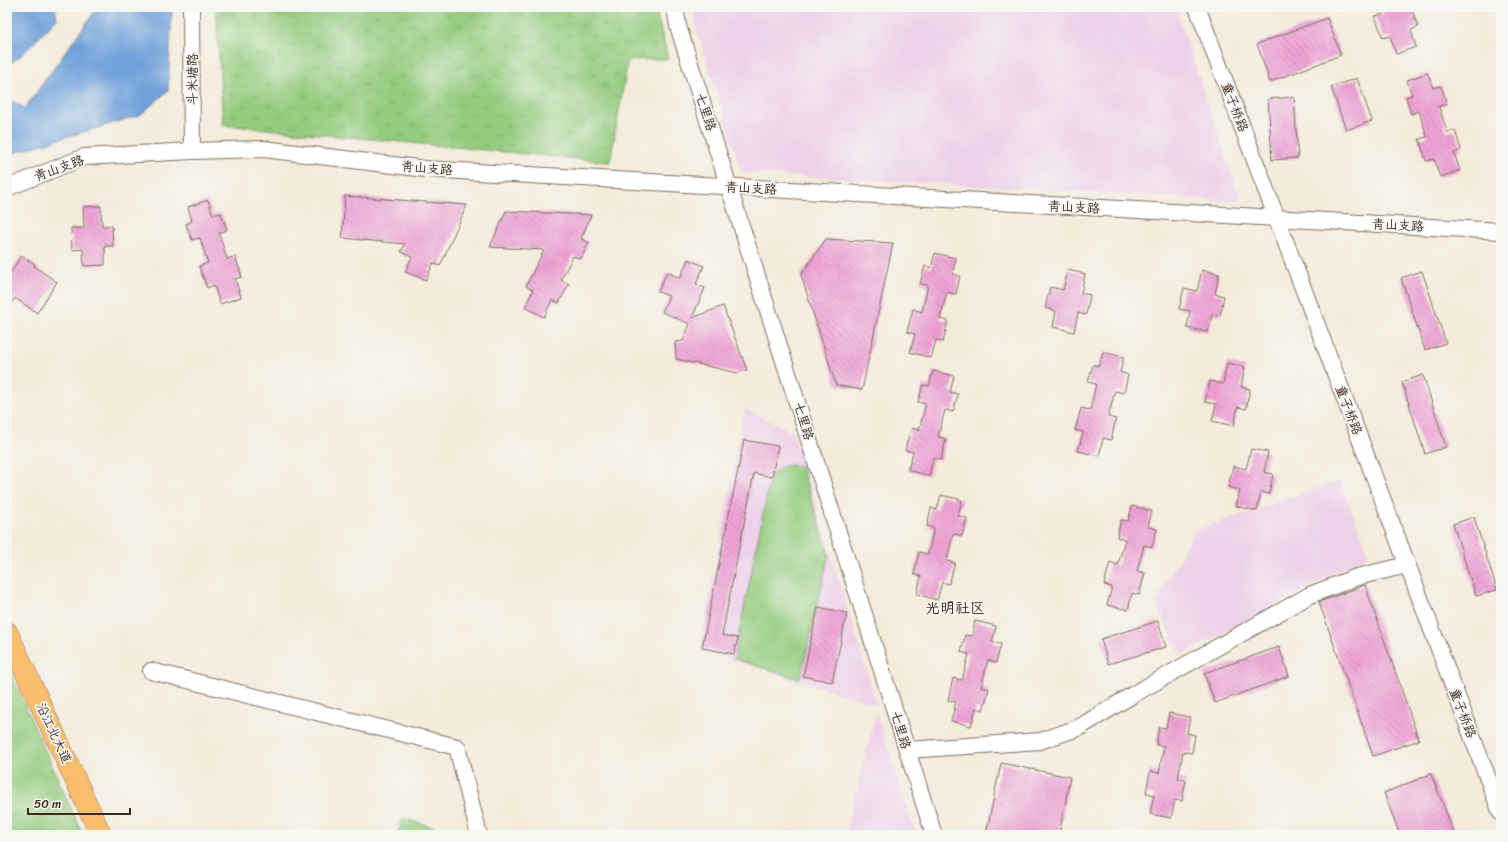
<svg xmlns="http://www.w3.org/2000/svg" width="1508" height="842" viewBox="0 0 1508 842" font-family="Sriracha,'LXGW WenKai TC',sans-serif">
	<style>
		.built { fill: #edd1e9 }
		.grass { fill: url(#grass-tufts); stroke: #687b4e }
		.park { fill: #94cc7f; stroke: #687b4e }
		.water { fill: #6fa1da; stroke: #55667c }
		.building { fill: url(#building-back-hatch) }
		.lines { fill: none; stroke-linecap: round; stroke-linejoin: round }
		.minor-casing { stroke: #7c6e60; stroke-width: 18 }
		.major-casing { stroke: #7c6e60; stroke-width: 22 }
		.minor { stroke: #fff; stroke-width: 16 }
		.major { stroke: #fbbd6e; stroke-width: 21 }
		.labels { text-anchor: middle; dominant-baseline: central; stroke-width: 3.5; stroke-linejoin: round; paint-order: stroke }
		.street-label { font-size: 13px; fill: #3b2a1e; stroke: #f6f6f2 }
		.quarter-label { font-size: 15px; fill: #3b2a1e; stroke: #f6f6f2 }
	</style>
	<defs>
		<pattern id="grass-tufts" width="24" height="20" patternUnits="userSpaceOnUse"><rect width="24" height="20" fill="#94cc7f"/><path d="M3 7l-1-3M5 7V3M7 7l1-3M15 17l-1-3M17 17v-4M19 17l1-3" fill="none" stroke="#80af6d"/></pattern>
		<pattern id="building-back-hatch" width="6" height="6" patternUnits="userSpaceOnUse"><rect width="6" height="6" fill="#efa3d6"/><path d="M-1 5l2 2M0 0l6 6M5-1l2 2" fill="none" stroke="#c385ad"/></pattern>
	</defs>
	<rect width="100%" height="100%" fill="#f6f6f2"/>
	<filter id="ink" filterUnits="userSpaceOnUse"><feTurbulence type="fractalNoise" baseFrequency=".025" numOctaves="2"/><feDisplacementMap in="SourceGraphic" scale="8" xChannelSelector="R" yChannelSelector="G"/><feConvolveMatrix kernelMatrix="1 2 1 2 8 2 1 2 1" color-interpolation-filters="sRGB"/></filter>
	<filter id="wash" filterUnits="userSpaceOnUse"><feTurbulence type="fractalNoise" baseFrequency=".012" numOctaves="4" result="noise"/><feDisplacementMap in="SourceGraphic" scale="16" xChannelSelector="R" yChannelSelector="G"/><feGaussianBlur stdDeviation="0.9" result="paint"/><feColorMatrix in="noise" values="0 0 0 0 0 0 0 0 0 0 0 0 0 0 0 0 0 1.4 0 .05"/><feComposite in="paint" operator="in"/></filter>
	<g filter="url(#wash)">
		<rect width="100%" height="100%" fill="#f4ebdb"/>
		<g class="built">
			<path d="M693 7H1175L1241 201 742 173 696 28Z"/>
			<path d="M745 409 793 432 877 705 700 650Z"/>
			<path d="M1340 481 1369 555 1181 656 1156 602 1194 531Z"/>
			<path d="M876 713 916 835H845Z"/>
		</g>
		<path class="grass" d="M216 7H655L668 59 628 60 610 162 223 125Z"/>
		<g class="park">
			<path d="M789 465 801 467 829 555 800 679 734 659 769 484C774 471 775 468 789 465Z"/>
			<path d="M7 665 83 835H7Z"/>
			<path d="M403 818 449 832 448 835H397Z"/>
		</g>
		<g class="water">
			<path d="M7 7H55L57 19 23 54 7 66Z"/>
			<path d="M98 7 123 10 124 7H172L168 91 140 115 7 155V98L25 108Z"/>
		</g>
		<g id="blocks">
			<g class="building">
				<path d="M1382 7H1411L1418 27 1411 30 1416 47 1396 54 1390 36 1383 38 1375 16 1384 14Z"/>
				<path d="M1327 18 1341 55 1270 82 1257 44Z"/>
				<path d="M1428 73 1433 88 1441 86 1447 104 1439 106 1447 132 1455 130 1461 150 1454 153 1460 170 1440 177 1434 159 1426 161 1419 139 1427 137 1419 111 1411 114 1406 97 1412 95 1407 80Z"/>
				<path d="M1357 78 1372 121 1346 130 1331 87Z"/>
				<path d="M1294 97 1298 158 1272 160 1268 99Z"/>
				<path d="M345 196 467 205 440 266 433 263 426 280 405 272 412 257 401 252 405 244 342 238Z"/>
				<path d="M208 200 213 215 221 213 227 230 219 233 227 259 235 256 242 277 235 279 241 297 220 304 214 285 207 288 199 266 208 263 200 238 192 240 186 224 192 221 188 207Z"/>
				<path d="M101 206 102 226H112L113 246H105V265L84 266 83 249 72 250 71 228H84L83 207Z"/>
				<path d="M506 211 591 215 581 239 589 242 581 259 573 256 561 280 569 284 559 303 552 300 544 317 525 307 533 290 526 286 544 250 490 247Z"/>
				<path d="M826 239 893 243 862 390 836 385 801 275Z"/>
				<path d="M935 253 956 258 952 274 960 276 956 294 947 292 940 319 948 321 943 342 936 340 931 358 910 352 915 334 907 332 913 309 922 312 928 285 920 284 925 266 931 268Z"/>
				<path d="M21 256 35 264 34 266 57 282 37 313 15 298 7 310V278Z"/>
				<path d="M688 259 704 266 696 284 705 288 692 318 723 306 747 370 738 373 676 359 675 342 683 341 690 324 662 312 669 296 658 292 667 272 680 278Z"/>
				<path d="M1068 270 1085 274 1081 293 1090 295 1086 315 1078 313 1074 332 1053 327 1056 311 1045 308 1050 287 1063 290Z"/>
				<path d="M1202 270 1219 274 1215 294 1224 296 1220 316 1212 314 1208 332 1187 328 1190 311 1179 309 1184 288 1197 291Z"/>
				<path d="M1422 271 1446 343 1425 350 1401 278Z"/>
				<path d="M1103 352 1124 357 1120 372 1128 375 1124 393 1115 391 1108 417 1116 419 1111 440 1103 438 1099 456 1078 451 1083 432 1075 430 1081 408 1090 410 1096 384 1088 382 1093 365 1099 366Z"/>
				<path d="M1227 363 1245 367 1241 387 1250 389 1246 409 1238 407 1234 426 1212 421 1216 404 1205 402 1210 381 1223 384Z"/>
				<path d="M933 371 954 376 950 392 958 394 953 412 945 410 938 437 946 439 941 460 933 458 929 476 908 470 913 452 905 450 911 428 919 430 926 404 918 402 923 385 929 386Z"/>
				<path d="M1423 375 1446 447 1425 454 1402 382Z"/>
				<path d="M744 440 778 446 772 477 754 473 722 635 738 638 734 654 702 648Z"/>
				<path d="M1251 449 1268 452 1264 472 1273 474 1269 494 1261 492 1257 511 1236 506 1240 490 1228 487 1233 466 1246 469Z"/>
				<path d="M941 495 962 500 958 516 967 518 962 536 953 534 947 561 955 563 949 584 942 582 937 600 917 594 921 576 914 574 919 552 928 554 934 528 927 526 931 508 937 510Z"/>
				<path d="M1132 506 1152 511 1148 527 1157 529 1152 547 1144 545 1137 571 1145 573 1139 595 1132 593 1128 610 1107 605 1112 587 1104 585 1110 562 1118 565 1125 539 1117 537 1121 520 1128 521Z"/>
				<path d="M1474 517 1497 590 1476 596 1453 524Z"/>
				<path d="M1365 585 1419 740 1373 756 1319 602Z"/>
				<path d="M818 607 847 613 832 682 803 676Z"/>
				<path d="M975 621 996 626 992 642 1001 644 996 663 988 660 981 687 989 689 983 710 976 708 971 726 951 721 956 702 948 700 953 678 962 680 969 654 961 652 965 635 972 636Z"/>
				<path d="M1158 621 1166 647 1108 664 1101 639Z"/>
				<path d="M1279 647 1289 676 1215 703 1204 673Z"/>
				<path d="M1169 713 1190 717 1187 733 1195 735 1192 753 1183 752 1178 778 1186 780 1182 801 1175 800 1171 818 1150 814 1154 795 1146 793 1150 771 1159 773 1164 746 1156 745 1159 727 1166 728Z"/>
				<path d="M1001 763 1070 777 1059 835H986Z"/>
				<path d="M1431 774 1455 835H1400L1384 793Z"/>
			</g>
		</g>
	</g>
	<g filter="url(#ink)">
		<use href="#blocks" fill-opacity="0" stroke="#7c6e60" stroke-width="1"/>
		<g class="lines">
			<g class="minor-casing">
				<g id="minor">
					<path d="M191 7 192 151"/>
					<path d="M675 7 678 26 934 835"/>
					<path d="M1197 7 1501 813"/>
					<path d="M7 188 84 157 192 151 264 149 425 169 1501 231"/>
					<path d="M151 671 457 747 479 835"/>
					<path d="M907 750 1040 741 1078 728 1134 694 1310 595 1357 577 1407 565"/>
				</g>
			</g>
			<g class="major-casing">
				<path id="major" d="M7 632 101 835"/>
			</g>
			<use href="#minor" class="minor"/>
			<use href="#major" class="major"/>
		</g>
	</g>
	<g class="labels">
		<g class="street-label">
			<text transform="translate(192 79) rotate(-90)">斗米塘路</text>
			<text transform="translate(1235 107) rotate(69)">童子桥路</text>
			<text transform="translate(706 112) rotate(72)">七里路</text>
			<text transform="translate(59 168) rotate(-20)">青山支路</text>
			<text transform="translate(427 168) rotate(5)">青山支路</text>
			<text transform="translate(751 188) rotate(3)">青山支路</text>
			<text transform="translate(1074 207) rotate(3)">青山支路</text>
			<text transform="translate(1398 225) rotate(3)">青山支路</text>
			<text transform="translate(1349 410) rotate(69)">童子桥路</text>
			<text transform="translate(804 421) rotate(73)">七里路</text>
			<text transform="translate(1463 713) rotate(69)">童子桥路</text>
			<text transform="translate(901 730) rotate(73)">七里路</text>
			<text transform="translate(54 733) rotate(65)">沿江北大道</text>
		</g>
		<g class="quarter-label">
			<text x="955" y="608">光明社区</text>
		</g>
	</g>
	<rect width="1508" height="842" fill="none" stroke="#f6f6f2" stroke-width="24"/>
	<path d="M28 808v6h102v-6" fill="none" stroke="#3b2a1e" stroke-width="2"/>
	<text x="34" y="808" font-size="12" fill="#3b2a1e" stroke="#f6f6f2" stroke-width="3" paint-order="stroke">50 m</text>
</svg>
